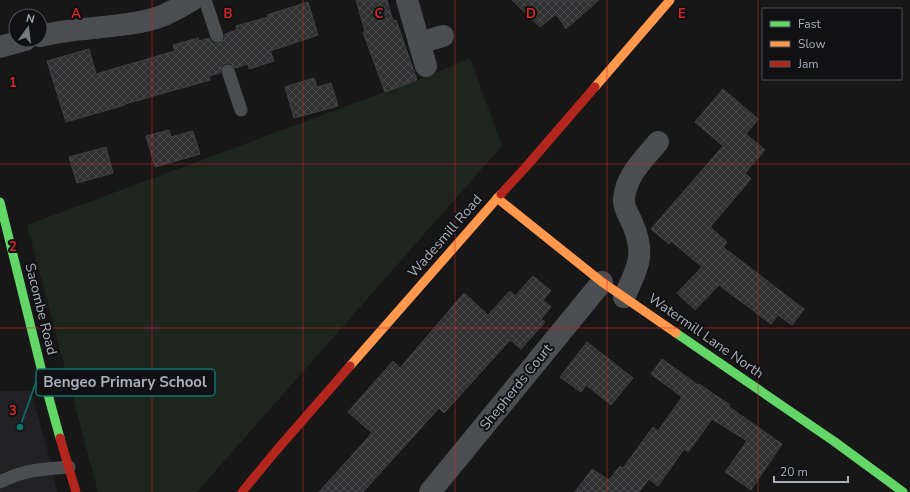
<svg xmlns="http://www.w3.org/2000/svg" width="910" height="492" viewBox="0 0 910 492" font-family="'Nunito Sans',sans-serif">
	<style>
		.built { fill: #212123 }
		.green { fill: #1e241e }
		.building { fill: url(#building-cross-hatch); stroke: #3f4143 }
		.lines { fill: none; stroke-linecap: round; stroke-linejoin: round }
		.lane { stroke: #4c4d50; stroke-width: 13 }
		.street { stroke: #4c4d50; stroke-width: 22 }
		.fast { stroke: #63d668; stroke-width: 9 }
		.slow { stroke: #ff974d; stroke-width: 9 }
		.jam { stroke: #b3261e; stroke-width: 9 }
		.grid { fill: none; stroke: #d62828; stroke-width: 1; stroke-opacity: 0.55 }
		.labels { text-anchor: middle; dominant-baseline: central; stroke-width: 4; stroke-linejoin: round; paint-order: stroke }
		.street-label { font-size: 14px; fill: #a9aeb7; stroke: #111113 }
		.grid-label { font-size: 13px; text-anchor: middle; font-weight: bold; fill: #d62828; stroke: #111113; stroke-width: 4; stroke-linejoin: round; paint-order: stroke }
		.leader { fill: none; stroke: #0f766e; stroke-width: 1.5 }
		.callout-dot { fill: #0f766e; stroke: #111113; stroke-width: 1.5 }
		.callout { fill: #111113; stroke: #0f766e; stroke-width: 1.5 }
		.callout-label { font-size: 15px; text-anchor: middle; font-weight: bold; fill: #a9aeb7 }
	</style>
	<defs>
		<pattern id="building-cross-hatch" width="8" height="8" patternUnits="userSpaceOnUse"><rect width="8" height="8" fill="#303031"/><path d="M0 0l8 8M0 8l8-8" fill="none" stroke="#4b4b4d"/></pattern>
	</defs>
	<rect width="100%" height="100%" fill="#171717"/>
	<path class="built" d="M0 391H31L51 463 57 492H0Z"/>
	<path class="green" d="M470 58 502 146 197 492H98L27 225 433 74Z"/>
	<g class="building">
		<path d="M356 0H387L393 21 396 20 417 80 385 92 363 32 365 31Z"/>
		<path d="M512 0H599L566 29 556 14 540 27Z"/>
		<path d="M308 2 318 35 270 51 274 61 249 69 248 64 235 68 230 63H226L222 66 220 73 209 76 210 80 125 104V105L66 122 47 61 89 49 96 74 175 51 173 45 198 38 199 41 209 38 211 42 215 44 220 43 225 38V34L237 30 236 26 268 17 267 15Z"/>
		<path d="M314 78 317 87 331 83 338 106 294 118 285 87Z"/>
		<path d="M723 89 758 119 746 134 765 150 745 173 751 179 710 227 727 242 723 247 804 309 792 325 778 315 771 324 719 285 695 310 677 293 702 267 671 241 669 244 651 229 723 146 695 122Z"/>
		<path d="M169 130 171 137 193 131 200 154 155 167 146 136Z"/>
		<path d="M106 147 113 173 77 183 69 157Z"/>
		<path d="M533 276 551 291 543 300 551 307 541 319 545 322 521 349 510 340 444 413 439 408 363 492H319L372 433 348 412 393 361 400 368 464 293 488 315 510 291 515 296Z"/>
		<path d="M587 342 633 378 611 405 586 385 581 392 560 377Z"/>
		<path d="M662 359 698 385 699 384 730 405 729 407 782 444 751 490 725 472 747 441 712 419 688 452 684 449 658 486 649 479 639 492H575L592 469 609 480 620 466 623 468 653 427 658 431 682 397 651 374Z"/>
	</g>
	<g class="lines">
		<g class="lane">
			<path d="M205 0 217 36"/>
			<path d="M228 71 241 110"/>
			<path d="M0 482C24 470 42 469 69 467"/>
		</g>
		<g class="street">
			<path d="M407 0 426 66"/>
			<path d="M40 36C78 26 123 29 159 17 170 13 182 6 192 0"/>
			<path d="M419 43 443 36"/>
			<path d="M0 47 25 40"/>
			<path d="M624 297C637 270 646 255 633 225 630 217 623 207 624 199 626 175 644 159 658 142"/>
			<path d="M430 492 602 282"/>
		</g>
		<g class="fast">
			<path d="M0 202 44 380 60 438"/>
			<path d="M676 333 835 442 903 492"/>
		</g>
		<g class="slow">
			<path d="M595 87 670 0"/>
			<path d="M497 198 602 282 676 333"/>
			<path d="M350 366 501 194"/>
		</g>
		<g class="jam">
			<path d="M501 194 525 168 595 87"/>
			<path d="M60 438 76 492"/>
			<path d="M242 492 275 452 350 366"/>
		</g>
	</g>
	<path class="grid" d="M152 0V492M303 0V492M455 0V492M607 0V492M758 0V492M0 164H910M0 328H910"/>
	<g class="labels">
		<g class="street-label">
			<text transform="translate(445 236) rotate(-49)">Wadesmill Road</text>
			<text transform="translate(41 309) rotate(76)">Sacombe Road</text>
			<text transform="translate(706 336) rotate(35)">Watermill Lane North</text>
			<text transform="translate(516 387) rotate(-51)">Shepherds Court</text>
		</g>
	</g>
	<g class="grid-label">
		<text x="76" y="18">A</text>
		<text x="228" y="18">B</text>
		<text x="379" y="18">C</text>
		<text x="531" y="18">D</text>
		<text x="682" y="18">E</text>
		<text x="13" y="87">1</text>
		<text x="13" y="251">2</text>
		<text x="13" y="415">3</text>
	</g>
	<path class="leader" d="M20 427L36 382"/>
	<circle class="callout-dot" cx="20" cy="427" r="4"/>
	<rect class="callout" x="36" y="369" width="179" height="27" rx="4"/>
	<g class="callout-label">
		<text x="125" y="387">Bengeo Primary School</text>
	</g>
	<rect x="762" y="8" width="140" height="72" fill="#111113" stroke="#4e5055"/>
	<rect x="770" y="21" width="20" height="6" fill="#63d668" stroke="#4e5055"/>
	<text x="798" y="28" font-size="12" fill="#a9aeb7">Fast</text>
	<rect x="770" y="41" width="20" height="6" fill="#ff974d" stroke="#4e5055"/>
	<text x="798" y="48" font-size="12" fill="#a9aeb7">Slow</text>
	<rect x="770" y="61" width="20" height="6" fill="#b3261e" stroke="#4e5055"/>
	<text x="798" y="68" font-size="12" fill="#a9aeb7">Jam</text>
	<g transform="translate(28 28) rotate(14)"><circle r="19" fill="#111113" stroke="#4e5055"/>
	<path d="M0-3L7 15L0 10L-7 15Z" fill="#76797f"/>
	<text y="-6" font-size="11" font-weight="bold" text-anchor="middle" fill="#a9aeb7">N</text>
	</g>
	<path d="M774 476v6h74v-6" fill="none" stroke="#a9aeb7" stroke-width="2"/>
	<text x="780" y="476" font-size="12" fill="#a9aeb7" stroke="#111113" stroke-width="3" paint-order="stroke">20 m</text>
</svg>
